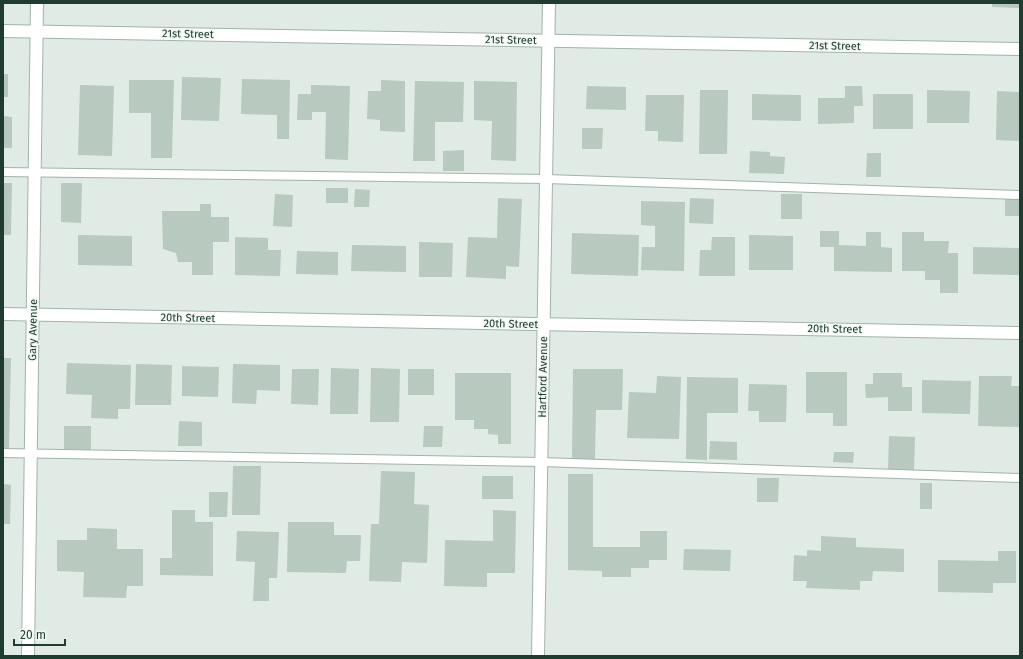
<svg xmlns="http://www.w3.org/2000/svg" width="1023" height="659" viewBox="0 0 1023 659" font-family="'Fira Sans',sans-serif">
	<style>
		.building { fill: #b8c9bf }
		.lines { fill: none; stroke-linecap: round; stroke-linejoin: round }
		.service-casing { stroke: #a2b3aa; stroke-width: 10 }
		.minor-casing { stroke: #a2b3aa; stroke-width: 14 }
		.service { stroke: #fff; stroke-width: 8 }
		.minor { stroke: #fff; stroke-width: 12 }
		.labels { text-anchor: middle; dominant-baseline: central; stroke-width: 3; stroke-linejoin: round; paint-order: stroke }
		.street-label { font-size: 11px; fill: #203c30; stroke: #f0f8f2 }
	</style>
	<rect width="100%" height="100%" fill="#dfebe4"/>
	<g class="building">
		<path d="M992 3H1020V8L992 7Z"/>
		<rect x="3" y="74" width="5" height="23"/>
		<path d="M182 77 221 78 219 121 181 120Z"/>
		<path d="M242 79 290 80 289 139H277V115L241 114Z"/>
		<path d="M129 80H174L172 158H151V113H129Z"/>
		<path d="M381 80 405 81V132L380 131V120L367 119 368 91H381Z"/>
		<path d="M415 81 464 82 463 122H435V161H413Z"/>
		<path d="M474 81 517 82 516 161 491 160 492 121 474 120Z"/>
		<path d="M80 85 114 86 112 156 78 155Z"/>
		<path d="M311 85 350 86 348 160 325 159 326 112H312V120H297L298 94H311Z"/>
		<path d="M587 86 626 87V110L586 109Z"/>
		<path d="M845 86H862L863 106H854V123L818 124V98H845Z"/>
		<path d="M700 90H728L727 154H699Z"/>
		<path d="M927 90 970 91 969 123H927Z"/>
		<path d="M997 91 1020 92V141L996 140Z"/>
		<path d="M752 94 801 95V121L752 120Z"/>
		<rect x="873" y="94" width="40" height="35"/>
		<path d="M646 95H684L683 142 658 141V131H645Z"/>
		<path d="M3 116 12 117V148H3Z"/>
		<path d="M582 128H603L602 149H582Z"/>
		<path d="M464 150V171H443V151Z"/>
		<path d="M750 151 770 152V156L785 157 784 174 749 173Z"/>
		<path d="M867 153H881V177H866Z"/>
		<path d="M3 183H12L11 235H3Z"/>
		<path d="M61 183H82L81 223 61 222Z"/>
		<rect x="326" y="188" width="22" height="15"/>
		<path d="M355 189 370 190 369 207H354Z"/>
		<path d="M275 194 293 195 292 227 273 226Z"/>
		<rect x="781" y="194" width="21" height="25"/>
		<path d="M498 198 522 199 519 267 506 266V279L466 277 468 237 497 238Z"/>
		<path d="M690 198 714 199 713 224 689 223Z"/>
		<rect x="1005" y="199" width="15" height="17"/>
		<path d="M641 201 685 202 684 271 641 270 642 247H655V226L641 225Z"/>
		<path d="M200 204H211V217H229V242H213V275H192V262H178L176 253 163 249 162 211H200Z"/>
		<path d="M820 231H839V245L866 246V232H881V247L892 248V272L834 271V247H820Z"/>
		<path d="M902 232H924V241H949L948 253H958V293H940V280H925V271H902Z"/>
		<path d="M572 233 639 235 638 276 571 274Z"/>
		<path d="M78 235 132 236V266L78 265Z"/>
		<path d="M749 235 793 236V270H749Z"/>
		<path d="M235 237 268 238V250H281L280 276 235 275Z"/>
		<path d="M712 237H735V276H699L700 250H711Z"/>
		<path d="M419 242 453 243 452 277H419Z"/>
		<path d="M352 245 406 246V272L351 271Z"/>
		<path d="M973 247 1020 248V275L973 274Z"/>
		<path d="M297 251 338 252V275L296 274Z"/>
		<path d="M3 358H11L9 448H3Z"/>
		<path d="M67 363 131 365 130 409H118V419L91 418 92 395 66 394Z"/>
		<path d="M136 364 172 365 171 405H135Z"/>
		<path d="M233 364 280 365V391L257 390 256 404 232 403Z"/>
		<path d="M182 366 219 367 218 397 182 396Z"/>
		<path d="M331 368 359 369 358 414H330Z"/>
		<path d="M371 368 400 369 399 422H370Z"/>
		<path d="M292 369H319L318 405 291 404Z"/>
		<rect x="408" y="369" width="26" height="26"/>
		<path d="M573 369H623L622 410H596L595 459H572Z"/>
		<path d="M806 372H847V426H833V413H806Z"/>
		<path d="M455 373H511V444H498V435L488 434V429H474V420H455Z"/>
		<path d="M873 373H902V387H912V411H888V397L866 398 865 384H873Z"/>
		<path d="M657 376 681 377 679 439 627 438 629 392 656 393Z"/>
		<path d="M979 376H1012L1011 386H1020L1019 427 978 426Z"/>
		<path d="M687 377 738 378V413H707V460L686 459Z"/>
		<path d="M922 380 971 381 970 414 922 413Z"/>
		<path d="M749 384 787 385 786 422H759V411H748Z"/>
		<path d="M179 421 202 422V446H178Z"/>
		<path d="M64 426H91V450L64 449Z"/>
		<path d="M424 426H443L442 447H423Z"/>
		<path d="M889 436 915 437 914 472 888 471Z"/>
		<path d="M710 441 737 442V460L709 459Z"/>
		<path d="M834 452H854L853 463 833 462Z"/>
		<path d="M233 466H261L260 515H232Z"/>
		<path d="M381 471 415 472 414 504 429 505 427 563 402 562 401 582 369 581 371 524H379Z"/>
		<path d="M568 474H593V547H640V531H667V560H649V568H631V577H602V571L568 570Z"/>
		<rect x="482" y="476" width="31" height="23"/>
		<path d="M757 478H779L778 502H757Z"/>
		<rect x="920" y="483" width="12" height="26"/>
		<path d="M3 484 11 485 10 524H3Z"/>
		<path d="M209 492H228L227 517H209Z"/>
		<path d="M172 510H195V522H213V576L160 575V558H172Z"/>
		<path d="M493 510 516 511 515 573H487V587L444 586 445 540 493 541Z"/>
		<path d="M288 522H334V535H361L360 561H347L346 573 287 572Z"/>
		<path d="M87 528 117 529V549H143V586H127L126 598 83 597 84 572 57 571V540H87Z"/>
		<path d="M237 531 279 532 277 578H269V601H253L255 562 236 561Z"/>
		<path d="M821 536 856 538V547L904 549V572L873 571 872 581H860V590L806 588 807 581H793L794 555 807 556V550L821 551Z"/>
		<path d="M684 549 731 550 730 571 683 570Z"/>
		<path d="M998 551H1016V583H993V593L938 592V560L998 561Z"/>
	</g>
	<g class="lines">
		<g class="service-casing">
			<g id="service">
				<path d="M3 172 546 179 1020 195"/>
				<path d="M3 453 541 462 1020 478"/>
			</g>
		</g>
		<g class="minor-casing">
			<g id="minor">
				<path d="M3 31 1020 49"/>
				<path d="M3 314 1020 333"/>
				<path d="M28 656 37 3"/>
				<path d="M538 656 549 3"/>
			</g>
		</g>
		<use href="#service" class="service"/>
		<use href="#minor" class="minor"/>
	</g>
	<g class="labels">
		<g class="street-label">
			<text transform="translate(188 34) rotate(1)">21st Street</text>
			<text transform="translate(511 40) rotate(1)">21st Street</text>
			<text transform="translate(835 46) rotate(1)">21st Street</text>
			<text transform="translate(188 318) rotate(1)">20th Street</text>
			<text transform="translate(511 324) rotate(1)">20th Street</text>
			<text transform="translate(835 329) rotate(1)">20th Street</text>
			<text transform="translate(33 330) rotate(-89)">Gary Avenue</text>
			<text transform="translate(543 377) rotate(-89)">Hartford Avenue</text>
		</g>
	</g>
	<rect width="1023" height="659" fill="none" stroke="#203c30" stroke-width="8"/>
	<path d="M14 639v6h51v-6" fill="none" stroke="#203c30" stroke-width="2"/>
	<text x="20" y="639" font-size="12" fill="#203c30" stroke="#f0f8f2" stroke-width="3" paint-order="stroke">20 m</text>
</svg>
